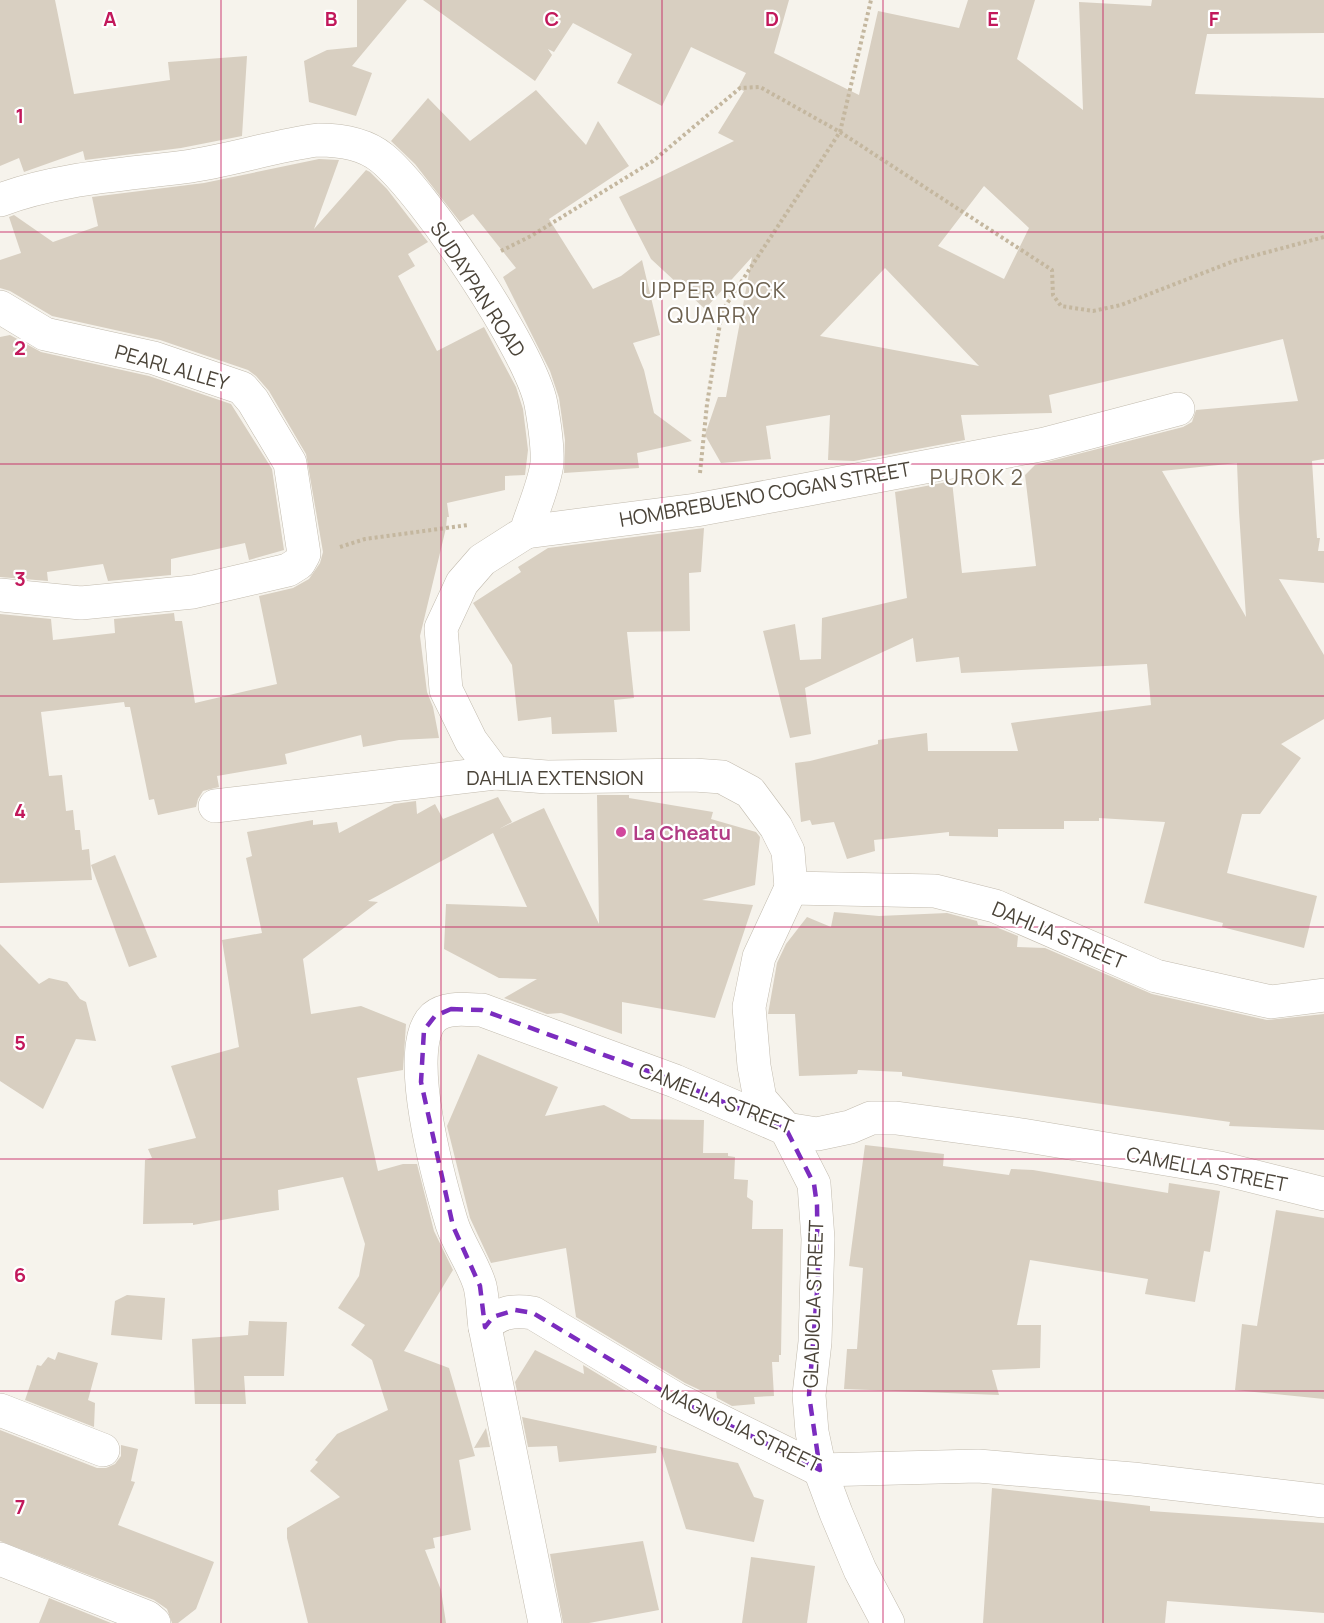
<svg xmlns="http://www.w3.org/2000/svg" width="1324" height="1623" viewBox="0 0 1324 1623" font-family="Manrope,sans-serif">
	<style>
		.building { fill: #d8cfc1; fill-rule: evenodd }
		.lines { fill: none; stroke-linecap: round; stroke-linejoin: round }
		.minor-casing { stroke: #c2bbae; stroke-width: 34 }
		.path { stroke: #c4b79f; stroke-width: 4; stroke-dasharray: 3 3; stroke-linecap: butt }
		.minor { stroke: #fff; stroke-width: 33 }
		.marked { fill: none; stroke: #7b2cbf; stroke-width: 4.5; stroke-dasharray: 12 8; stroke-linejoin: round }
		.grid { fill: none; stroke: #c2185b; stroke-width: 1.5; stroke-opacity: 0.55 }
		.hotel-dot { fill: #d1479c; stroke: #fff; stroke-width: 2 }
		.labels { text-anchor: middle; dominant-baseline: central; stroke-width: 4.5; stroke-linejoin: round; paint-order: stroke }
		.street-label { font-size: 20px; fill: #4b4439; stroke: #fff }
		.hotel-label { font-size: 20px; font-weight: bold; fill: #b23c85; stroke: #fff; text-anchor: start }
		.neighbourhood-label { font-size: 21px; letter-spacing: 1.5px; fill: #6e6250; stroke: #fff }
		.quarter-label { font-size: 22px; letter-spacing: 1.5px; fill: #6e6250; stroke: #fff }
		.grid-label { font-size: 20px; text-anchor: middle; font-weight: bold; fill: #c2185b; stroke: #fff; stroke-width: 4.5; stroke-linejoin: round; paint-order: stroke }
	</style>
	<rect width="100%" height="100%" fill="#f6f3ec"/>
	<g class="building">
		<path d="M0 0H55L74 94 170 80 168 62 247 56 242 136 181 148 85 160 83 151 24 172 19 158 0 166Z"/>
		<path d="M357 0H407L352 66 372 73 356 116 309 102 304 61 327 50 357 47Z"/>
		<path d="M423 0H789L774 53 859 95 878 11 959 28 968 0H1035L1017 59 1083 110 1079 2 1151 6 1152 0H1324V33L1207 34 1195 94 1324 98V459L1312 461 1317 538H1320L1318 551H1324V583L1279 579 1324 655V719L1281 744 1301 758 1260 814H1242L1227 873 1317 896 1304 948 1222 927 1223 923 1144 903 1165 822 1099 818V821H1064V829H998V837L949 836V832L874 840 875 851 847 859 834 822 812 825 810 820 801 822 795 763 810 761 878 744V740L927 733 928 751H1018L1011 723 1151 705 1147 664 961 673 959 657 916 662 913 638 805 688 811 734 790 738 763 631 795 624 800 660 821 659 822 618 907 598 895 492 952 481 962 573 1036 566 1025 475 1035 465 1183 427 1192 422 1196 410 1298 401 1283 339 1049 395 1052 413 961 415 965 440 854 461 828 460 830 415 766 426 771 459 721 463 705 435 718 397H726L752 257 705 309 651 259 619 197 734 141 718 133 744 91 738 88 746 73 691 47 662 106 617 83 632 54 573 23 554 52 548 49 552 55 535 81ZM984 186 1029 228 1004 279 938 246ZM885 268 979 366 820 336ZM1237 463 1239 512 1246 617 1162 471Z"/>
		<path d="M536 90 586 145 598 121 629 166 549 219 593 289 621 276 642 260 660 335 633 343 644 370 654 413 692 441 637 453 639 468 564 473 565 440 559 398 550 371 503 277 516 268 473 214 460 222 415 164 391 141 428 98 470 141Z"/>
		<path d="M319 159 339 160 314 229 366 170 370 172 387 189 428 242 408 254 415 266 398 276 437 351 484 327 516 387 523 409 528 450 525 475 505 476V490L447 503 449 517H447L446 528 420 636 427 692 433 707 439 738 399 740 363 747 361 735 285 754 287 764 217 776 219 787 203 791 198 799 196 807 158 815 154 799 149 800 130 707H125L124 702 41 712 49 776 62 775 66 811 73 810 75 830H80L82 850 89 849 92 880 0 883V614L51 619 53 640 115 633 114 619 174 613 175 621H182L195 703 277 684 259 596 293 588 309 579 320 563 323 552 306 454 269 391 256 376 248 370 160 340 52 316 10 291 0 288V260L21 253 9 217 14 215 53 242 98 226 92 197 204 183Z"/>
		<path d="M10 335 41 352 149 376 231 404 272 469 284 550 249 560 245 543 171 559V575L108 581 103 564 47 572 48 581 0 577V337Z"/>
		<path d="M704 528 701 572 689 573 690 631 627 632 634 698 614 700 617 732 552 734 551 717 518 721 512 665 473 603 521 572 518 567 548 548Z"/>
		<path d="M597 795H629V798L713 812 711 819 756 832 760 837 755 885 702 900 753 905 715 1018 622 1002V1034L561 1013 547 1014 504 998 537 979 499 978 444 949 446 904 527 907 493 833 368 901 378 902 303 959 311 1014 361 1006 406 1024 403 1070 357 1078 378 1171 403 1164H417L434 1231 453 1270 404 1351 449 1368 475 1456 459 1460 471 1530 433 1538 435 1548 425 1550 441 1590 446 1623H308L287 1538V1528L340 1497 310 1471 318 1462 315 1460 337 1434 388 1410 372 1360 351 1345 365 1325 338 1308 359 1276 365 1244 343 1177 278 1190 279 1210 193 1225V1223L143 1224 145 1160 152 1158 148 1149 196 1138 171 1066 239 1047 222 940 262 933 246 858 252 856 247 832 313 820V825L337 822 339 833 394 804 416 801 417 814 435 804 443 819 498 797 512 822 499 829 544 808 599 924Z"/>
		<path d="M115 855 157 957 129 967 91 865Z"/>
		<path d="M834 912 879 916 947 913 977 921 978 925 996 927 1018 936 1017 947 1045 948 1152 994 1267 1020 1324 1014V1130L1229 1126 1230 1122 902 1076V1072L858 1070 857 1074 799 1076 795 1014H768L777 963 786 944 807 917 831 927Z"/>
		<path d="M0 944 39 984 49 978 67 982 80 999 86 1002 96 1041 76 1039 43 1109 0 1081Z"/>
		<path d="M478 1054 558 1087 545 1116 604 1105 631 1119 704 1120 703 1153H728V1156L735 1157 734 1179 748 1180 747 1197 753 1201 752 1229H783L781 1355H779V1362H772L774 1396 754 1397 755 1404 732 1406 717 1398 716 1391H702L685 1383 576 1317 566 1248 491 1263 470 1218 447 1126Z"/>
		<path d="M865 1145 944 1154 943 1166 1009 1175 1011 1169 1033 1170 1168 1193 1169 1183 1220 1191 1210 1252 1204 1251 1195 1302 1145 1294 1148 1279 1030 1260 1017 1325H1041L1040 1368 992 1370 999 1395 844 1389 847 1349H857L863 1268 849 1266Z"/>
		<path d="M1276 1210 1324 1218V1399L1235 1390 1242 1324 1257 1326Z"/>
		<path d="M127 1295 165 1298 162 1340 111 1335 115 1301Z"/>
		<path d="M249 1321 287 1322 284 1376H244L246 1404H195L192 1339 248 1335Z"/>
		<path d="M535 1350 584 1374 583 1365 626 1391H517L515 1382Z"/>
		<path d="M58 1352 98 1363 88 1400 95 1403 94 1427 25 1400 37 1365 41 1366 48 1357 55 1360Z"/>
		<path d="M522 1417 657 1446 656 1453 559 1462 557 1446 528 1447Z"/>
		<path d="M486 1428 490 1447 474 1448Z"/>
		<path d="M0 1430 97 1468H106L115 1464 121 1456V1445L138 1449 131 1481 135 1482 118 1525 214 1562 196 1609 178 1623H172L167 1609 154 1600 0 1541Z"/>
		<path d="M660 1447 738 1463 754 1497 764 1500 754 1542 686 1529Z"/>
		<path d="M992 1488 1150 1506V1511L1324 1523V1613L1167 1601 1165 1623H983Z"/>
		<path d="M643 1541 659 1610 589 1623H563L550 1554Z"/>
		<path d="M751 1557 815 1566 807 1623H742Z"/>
		<path d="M49 1598 111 1623H39Z"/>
	</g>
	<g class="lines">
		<g class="minor-casing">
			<g id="minor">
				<path d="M0 200C58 178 123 175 184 167 229 161 272 146 318 140 340 140 364 143 382 158 424 192 531 351 541 404 544 421 548 445 547 463 545 483 532 512 526 532L482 560 462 583 441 628 446 690 471 741 495 773"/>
				<path d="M0 307 45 334 154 358 242 388 253 401 290 463 304 554 299 563 288 570 193 592 81 603 0 595"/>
				<path d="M526 532 696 510 804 490 1045 444 1178 409"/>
				<path d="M215 806 495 773 547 777 694 775 722 777 750 792 776 827 788 851 791 888"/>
				<path d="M791 888 759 957 749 1007 754 1066 760 1099 786 1129 814 1184 818 1239 815 1342 809 1395 812 1432 820 1470 836 1513 860 1570 888 1623"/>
				<path d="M791 888 935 891 995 906 1156 976 1271 1002 1324 995"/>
				<path d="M485 1327C498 1312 513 1310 533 1313L676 1399 820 1470 978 1466 1133 1479 1324 1501"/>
				<path d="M0 1410 103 1450"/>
				<path d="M0 1559 147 1617 154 1623"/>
				<path d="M545 1623 485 1327C483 1314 483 1299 480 1286 474 1265 459 1245 452 1224 440 1184 401 1047 434 1017 447 1006 467 1010 482 1010L675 1081 786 1129 817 1134 850 1127 871 1118H896L1022 1135 1220 1168 1324 1194"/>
			</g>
		</g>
		<g class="path">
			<path d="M501 251 531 236 653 161 740 88 760 87 840 132 1052 270 1053 295 1061 306 1093 311 1121 305 1234 261 1324 237"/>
			<path d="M700 473 707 404 722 311 840 132 871 0"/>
			<path d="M340 547 365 539 468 525"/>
		</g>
		<use href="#minor" class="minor"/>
	</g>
	<path class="marked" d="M451 1009 482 1010 675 1081 786 1129 814 1184 817 1205 818 1279 809 1395 820 1470 676 1399 533 1313 515 1310 493 1317 485 1327 480 1286 453 1226 421 1082 424 1030 435 1016Z"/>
	<path class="grid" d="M221 0V1623M441 0V1623M662 0V1623M883 0V1623M1103 0V1623M0 232H1324M0 464H1324M0 696H1324M0 927H1324M0 1159H1324M0 1391H1324"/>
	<circle class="hotel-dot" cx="621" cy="832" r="6"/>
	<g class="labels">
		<g class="street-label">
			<text transform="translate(478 289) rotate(57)">SUDAYPAN ROAD</text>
			<text transform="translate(172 367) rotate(16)">PEARL ALLEY</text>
			<text transform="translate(765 494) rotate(-10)">HOMBREBUENO COGAN STREET</text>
			<text x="555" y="777">DAHLIA EXTENSION</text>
			<text transform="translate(1059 935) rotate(23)">DAHLIA STREET</text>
			<text transform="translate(716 1098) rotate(21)">CAMELLA STREET</text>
			<text transform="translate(1207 1169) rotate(11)">CAMELLA STREET</text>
			<text transform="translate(813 1304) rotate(-88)">GLADIOLA STREET</text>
			<text transform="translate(741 1428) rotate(26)">MAGNOLIA STREET</text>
		</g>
		<g class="hotel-label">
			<text x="633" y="832">La Cheatu</text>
		</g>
		<g class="neighbourhood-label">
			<text x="977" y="477">PUROK 2</text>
		</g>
		<g class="quarter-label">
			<text x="714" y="290">UPPER ROCK<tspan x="714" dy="25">QUARRY</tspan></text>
		</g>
	</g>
	<g class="grid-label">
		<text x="110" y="26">A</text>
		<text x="331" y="26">B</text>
		<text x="552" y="26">C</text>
		<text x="772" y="26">D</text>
		<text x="993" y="26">E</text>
		<text x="1214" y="26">F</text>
		<text x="20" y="123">1</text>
		<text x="20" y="355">2</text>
		<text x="20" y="586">3</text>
		<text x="20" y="818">4</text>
		<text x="20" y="1050">5</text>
		<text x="20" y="1282">6</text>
		<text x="20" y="1514">7</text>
	</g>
</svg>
